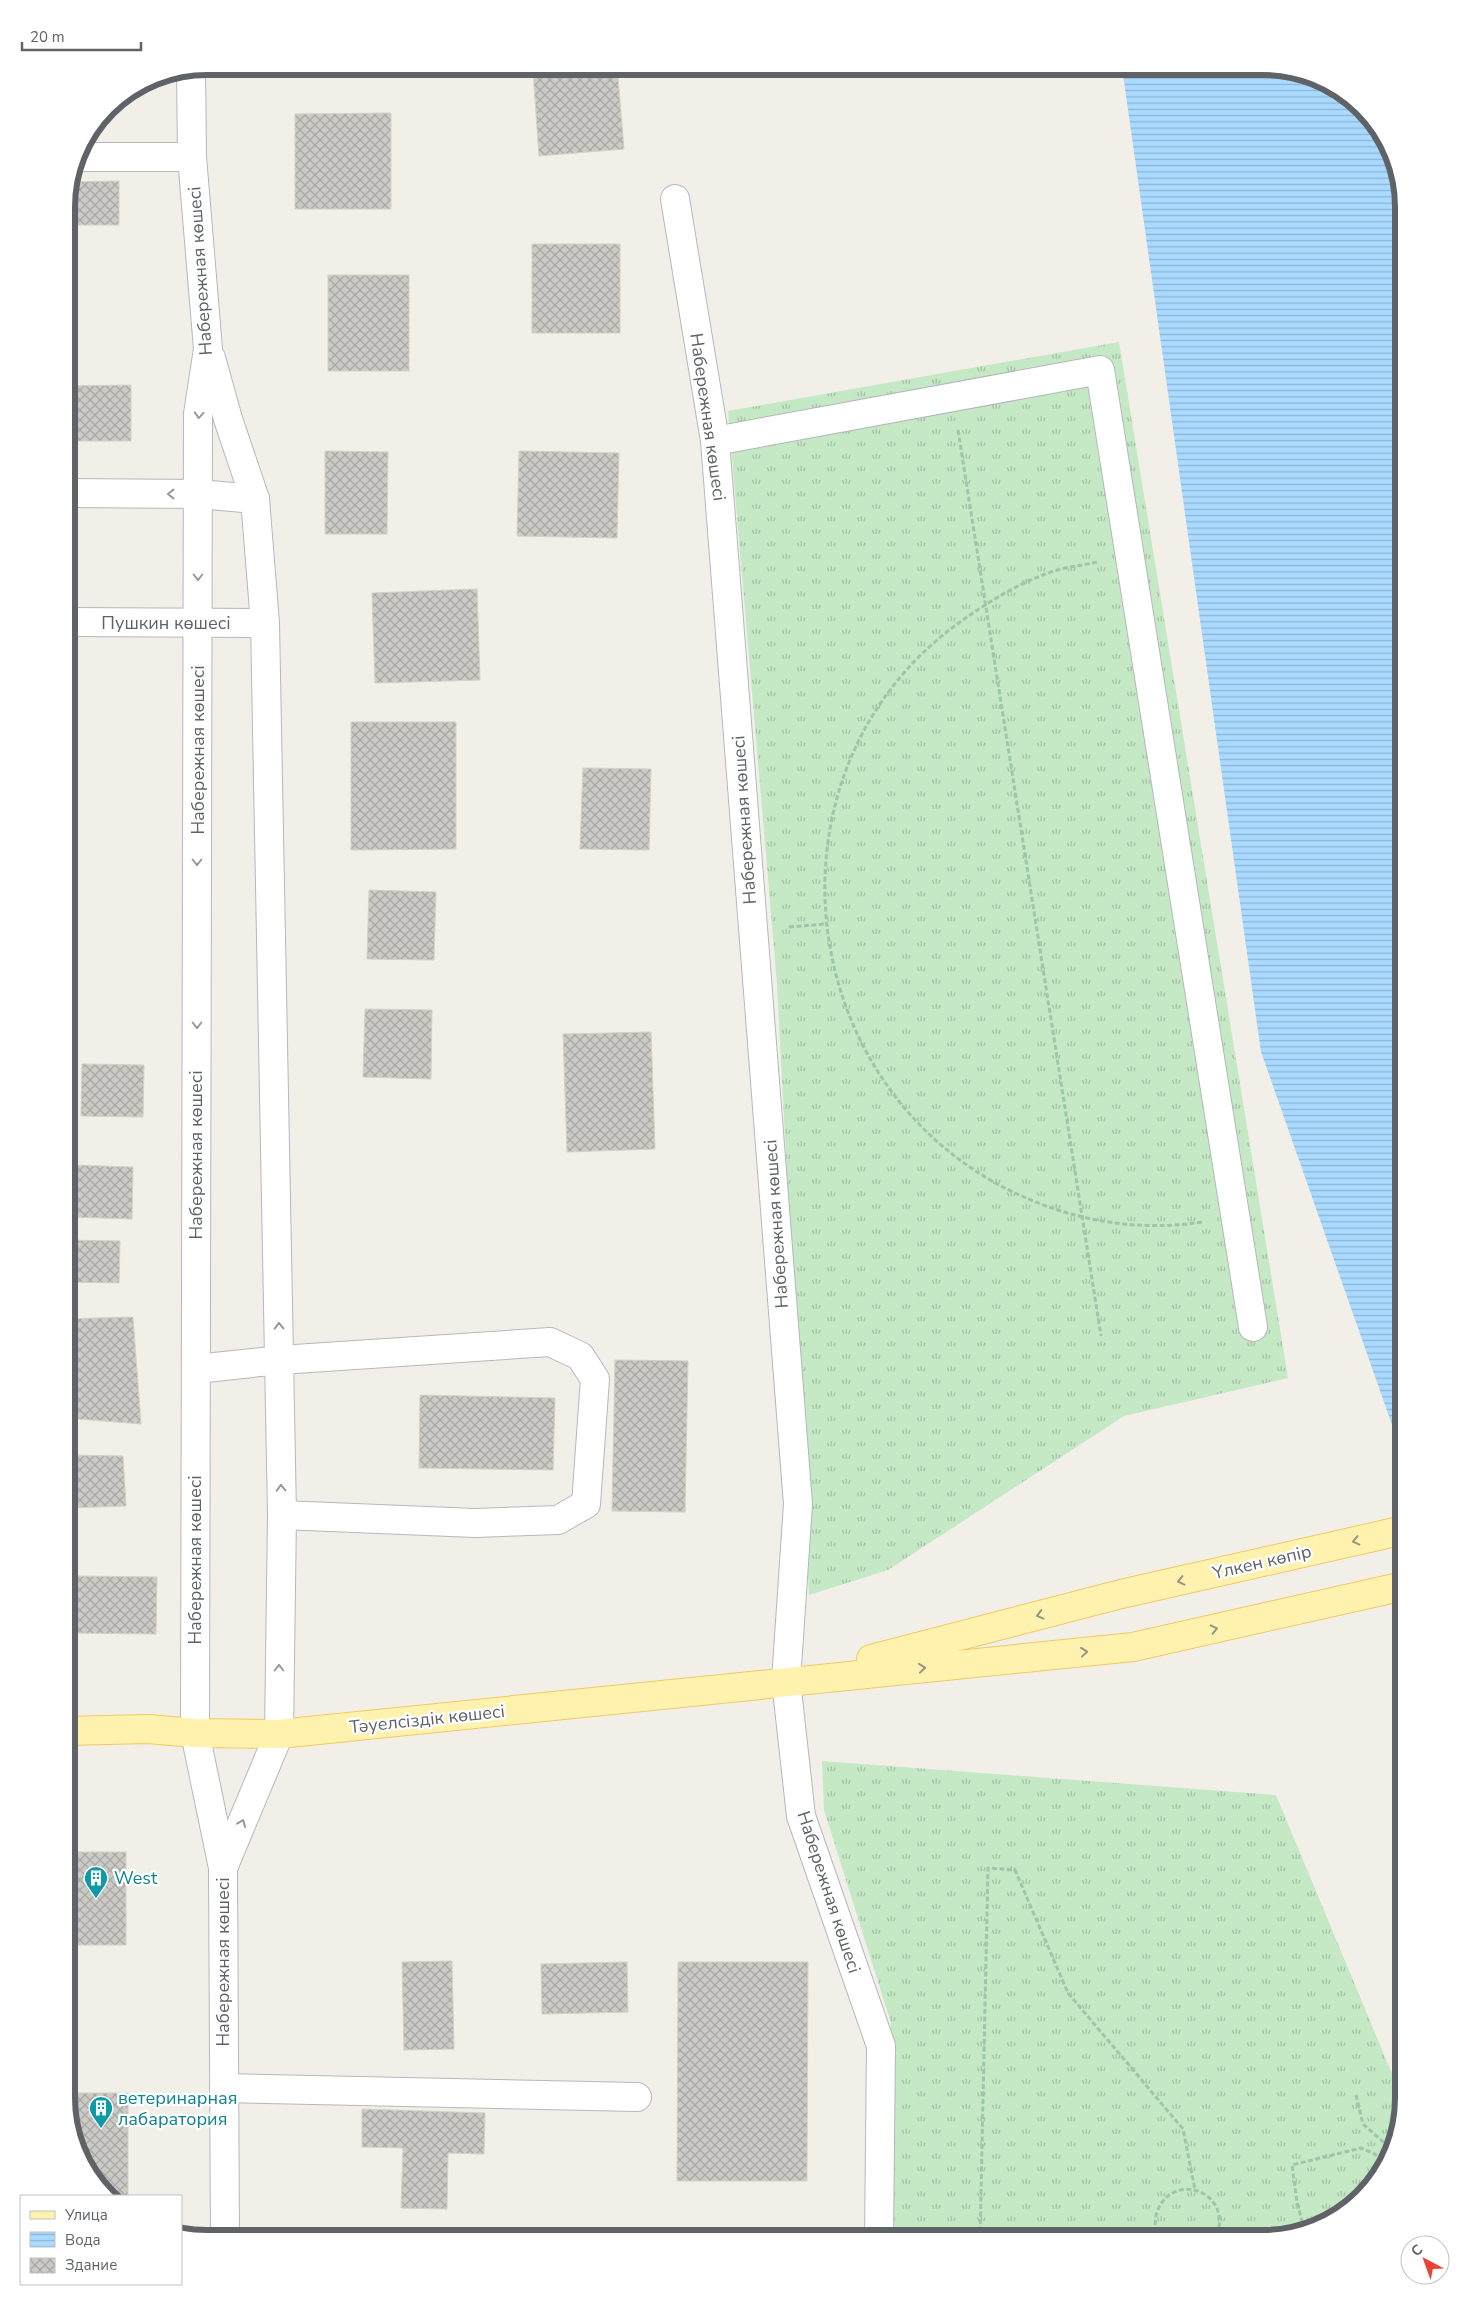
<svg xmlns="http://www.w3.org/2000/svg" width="1470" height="2305" viewBox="0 0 1470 2305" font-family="'Nunito Sans',sans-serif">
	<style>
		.grass { fill: url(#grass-tufts) }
		.water { fill: url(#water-rules) }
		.building { fill: url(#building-cross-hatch); stroke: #d6d1c6 }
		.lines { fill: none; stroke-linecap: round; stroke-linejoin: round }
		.minor-casing { stroke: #b5b8bc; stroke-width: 30 }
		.major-casing { stroke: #f2c960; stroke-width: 30 }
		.path { stroke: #9cc7a9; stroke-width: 3; stroke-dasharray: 5 2.5; stroke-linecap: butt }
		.minor { stroke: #fff; stroke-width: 28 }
		.major { stroke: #fff2af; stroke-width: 28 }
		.oneway { stroke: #979a9d }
		.oneway2 { stroke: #979581 }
		.labels { text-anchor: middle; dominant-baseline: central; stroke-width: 4.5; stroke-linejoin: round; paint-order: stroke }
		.street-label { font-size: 18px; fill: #5f6368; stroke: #fff }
		.culture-label { font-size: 18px; fill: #0d838f; stroke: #fff; text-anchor: start }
		.rim { fill: none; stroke: #5f6368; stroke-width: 6 }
	</style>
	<defs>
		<pattern id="grass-tufts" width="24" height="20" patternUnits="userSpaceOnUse" patternTransform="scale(1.25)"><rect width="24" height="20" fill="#c5e8c5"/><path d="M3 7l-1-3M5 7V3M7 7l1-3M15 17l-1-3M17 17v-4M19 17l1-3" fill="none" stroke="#a3c0a4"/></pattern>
		<pattern id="water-rules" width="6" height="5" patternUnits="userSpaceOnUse" patternTransform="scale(1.25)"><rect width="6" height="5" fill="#aadaff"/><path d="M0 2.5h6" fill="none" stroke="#8eb4d2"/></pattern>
		<pattern id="building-cross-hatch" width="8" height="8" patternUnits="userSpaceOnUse" patternTransform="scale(1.25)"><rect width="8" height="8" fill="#cccac5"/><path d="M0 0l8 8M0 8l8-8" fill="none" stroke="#a9a8a4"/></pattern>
	</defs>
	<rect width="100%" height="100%" fill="#f1efe8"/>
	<g class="grass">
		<path d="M1119 342 1288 1378 1124 1416 888 1570 809 1595 777 984 728 411Z"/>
		<path d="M822 1761 1276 1795 1400 2093 1402 2106 1385 2169 1326 2224 1263 2239H882L891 2023 824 1810Z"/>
	</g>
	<path class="water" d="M1122 67H1272L1341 90 1389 144 1404 207V1459L1261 1052Z"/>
	<g class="building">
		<path d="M592 66H617L624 149 539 156 533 71Z"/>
		<path d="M391 113V209H295V114Z"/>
		<path d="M119 181V225H67V198L70 182Z"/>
		<rect x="532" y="244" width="88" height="89"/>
		<rect x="328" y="275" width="81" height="96"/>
		<path d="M131 385V441H67V386Z"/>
		<path d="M325 451 388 452 387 534H325Z"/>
		<path d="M519 451 619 453 617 538 517 536Z"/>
		<path d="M477 589 480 680 375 683 372 593Z"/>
		<path d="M351 722H456V849L351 850Z"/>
		<path d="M583 768 651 769 649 850 580 849Z"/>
		<path d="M369 890 436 892 434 960 367 959Z"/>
		<path d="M365 1009 432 1010 431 1079 363 1077Z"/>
		<path d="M651 1032 655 1149 567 1152 563 1034Z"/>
		<path d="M82 1064 144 1065 143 1117 81 1116Z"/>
		<path d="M71 1165 133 1167 132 1219 69 1217Z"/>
		<path d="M66 1240 120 1241 119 1283 66 1282Z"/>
		<path d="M133 1317 141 1424 66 1418V1319Z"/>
		<path d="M615 1360 688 1361 685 1512 612 1511Z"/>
		<path d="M420 1395 555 1398 553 1470 419 1468Z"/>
		<path d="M66 1455 123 1456 126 1506 66 1508Z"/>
		<path d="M74 1576 157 1577 156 1634 73 1633Z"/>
		<rect x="66" y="1852" width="60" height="93"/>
		<path d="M452 1961 454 2049 404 2050 402 1962Z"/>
		<path d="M627 1962 628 2012 542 2014 541 1964Z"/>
		<path d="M678 1962H808L807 2181H677Z"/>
		<path d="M66 2075 74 2076V2093H128V2196H112L81 2161 66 2098Z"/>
		<path d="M362 2109 485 2113 484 2154 448 2153 447 2209 401 2208 403 2148 362 2147Z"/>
	</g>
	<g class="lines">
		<g class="minor-casing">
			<g id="minor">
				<path d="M191 70 192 157 208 349 198 414 195 1733 223 1868 225 2238"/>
				<path d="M76 157H192"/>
				<path d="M675 199 715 441 798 1504 786 1681 801 1816 881 2046 879 2239"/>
				<path d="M211 358 228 419 255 499 265 623 282 1515 279 1734 223 1868"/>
				<path d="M715 441 1100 370 1253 1327"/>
				<path d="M66 493 198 494 255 499"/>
				<path d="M66 622 265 623"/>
				<path d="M196 1369 280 1360 550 1342 580 1356 595 1379 586 1504 558 1520 475 1523 282 1515"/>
				<path d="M224 2088 637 2097"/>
			</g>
		</g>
		<g class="major-casing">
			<g id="major">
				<path d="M871 1659 1121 1594 1404 1530"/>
				<path d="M66 1731 148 1729 195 1733 279 1734 1133 1647 1404 1586"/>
			</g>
		</g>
		<g class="path">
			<path d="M958 430 1101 1336"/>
			<path d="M1097 562C1085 565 1073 566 1061 569 1025 579 991 600 960 622 756 768 790 1086 1015 1193 1074 1221 1138 1232 1202 1222"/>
			<path d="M789 927 825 924"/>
			<path d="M1356 2095 1363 2124 1390 2148"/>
			<path d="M1330 2220 1303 2225 1297 2202 1292 2165 1361 2148 1375 2154 1383 2164H1386"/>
			<path d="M980 2239 988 1868 1015 1870 1068 1993 1183 2129 1195 2190"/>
			<path d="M1160 2239C1155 2231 1154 2221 1157 2212 1173 2168 1237 2194 1215 2239"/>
		</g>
		<use href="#minor" class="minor"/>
		<use href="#major" class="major"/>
	</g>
	<defs><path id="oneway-chevron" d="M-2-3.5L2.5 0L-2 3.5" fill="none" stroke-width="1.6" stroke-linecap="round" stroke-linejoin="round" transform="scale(1.25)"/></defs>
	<g class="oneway">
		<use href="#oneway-chevron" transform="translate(199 415) rotate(94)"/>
		<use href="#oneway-chevron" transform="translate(171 494) rotate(-180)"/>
		<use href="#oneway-chevron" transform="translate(198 577) rotate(90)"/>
		<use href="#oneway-chevron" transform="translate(197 862) rotate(90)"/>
		<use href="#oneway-chevron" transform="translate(197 1025) rotate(90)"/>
		<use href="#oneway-chevron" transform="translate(279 1326) rotate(-91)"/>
		<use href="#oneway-chevron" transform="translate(281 1488) rotate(-91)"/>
		<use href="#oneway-chevron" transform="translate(279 1668) rotate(-90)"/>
		<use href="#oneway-chevron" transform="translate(242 1823) rotate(-67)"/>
	</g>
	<g class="oneway2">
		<use href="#oneway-chevron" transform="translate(1356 1541) rotate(167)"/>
		<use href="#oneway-chevron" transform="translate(1181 1581) rotate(167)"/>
		<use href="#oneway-chevron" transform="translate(1040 1615) rotate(165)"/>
		<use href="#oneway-chevron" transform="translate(1214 1629) rotate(-13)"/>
		<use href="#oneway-chevron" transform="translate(1084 1652) rotate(-6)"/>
		<use href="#oneway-chevron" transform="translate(922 1668) rotate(-6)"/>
	</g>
	<defs>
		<g id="building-pin" transform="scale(1.25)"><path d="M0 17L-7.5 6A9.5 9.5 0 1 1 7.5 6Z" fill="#0f9aa8" stroke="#fff"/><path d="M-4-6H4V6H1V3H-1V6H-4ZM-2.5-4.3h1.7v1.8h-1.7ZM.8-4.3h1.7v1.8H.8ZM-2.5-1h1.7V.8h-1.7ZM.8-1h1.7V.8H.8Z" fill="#fff"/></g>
	</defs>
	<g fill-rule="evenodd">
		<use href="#building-pin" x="96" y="1878"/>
		<use href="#building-pin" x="101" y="2108"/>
	</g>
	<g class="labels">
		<g class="street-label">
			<text transform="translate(200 271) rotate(-94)">Набережная көшесі</text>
			<text transform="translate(708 417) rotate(82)">Набережная көшесі</text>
			<text x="166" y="623">Пушкин көшесі</text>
			<text transform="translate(198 750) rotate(-90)">Набережная көшесі</text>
			<text transform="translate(744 820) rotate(-94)">Набережная көшесі</text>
			<text transform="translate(196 1155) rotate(-90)">Набережная көшесі</text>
			<text transform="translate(776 1224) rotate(-94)">Набережная көшесі</text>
			<text transform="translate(195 1560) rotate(-90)">Набережная көшесі</text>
			<text transform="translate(1262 1562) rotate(-13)">Үлкен көпір</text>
			<text transform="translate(427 1719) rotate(-6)">Тәуелсіздік көшесі</text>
			<text transform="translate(829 1892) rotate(72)">Набережная көшесі</text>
			<text transform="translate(223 1962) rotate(-90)">Набережная көшесі</text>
		</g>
		<g class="culture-label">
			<text x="114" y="1878">West</text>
			<text x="118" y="2098">ветеринарная<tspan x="118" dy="21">лабаратория</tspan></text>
		</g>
	</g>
	<path d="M0 0H1470V2305H0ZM207 75H1263A132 132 0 0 1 1395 207V2098A132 132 0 0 1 1263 2230H207A132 132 0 0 1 75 2098V207A132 132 0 0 1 207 75Z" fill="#fff" fill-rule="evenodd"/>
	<path class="rim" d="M207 75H1263A132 132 0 0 1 1395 207V2098A132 132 0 0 1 1263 2230H207A132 132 0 0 1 75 2098V207A132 132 0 0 1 207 75Z"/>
	<rect x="20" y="2195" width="162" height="90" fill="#ffffff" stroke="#bfc1c3"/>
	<rect x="30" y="2211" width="25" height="8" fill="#fff2af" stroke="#bfc1c3"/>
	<text x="65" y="2220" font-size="15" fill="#5f6368">Улица</text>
	<rect x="30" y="2232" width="25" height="15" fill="url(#water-rules)" stroke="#bfc1c3"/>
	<text x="65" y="2245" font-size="15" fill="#5f6368">Вода</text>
	<rect x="30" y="2258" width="25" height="15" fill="url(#building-cross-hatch)" stroke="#bfc1c3"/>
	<text x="65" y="2270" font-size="15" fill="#5f6368">Здание</text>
	<g transform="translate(1425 2260) rotate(319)"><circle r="24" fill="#ffffff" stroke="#bfc1c3"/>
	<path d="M0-4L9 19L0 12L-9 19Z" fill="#ea4335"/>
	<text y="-8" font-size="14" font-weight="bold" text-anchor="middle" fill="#5f6368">С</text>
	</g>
	<path d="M22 42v8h119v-8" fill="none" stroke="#5f6368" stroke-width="2.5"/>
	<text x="30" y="42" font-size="15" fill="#5f6368" stroke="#ffffff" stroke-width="4" paint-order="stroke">20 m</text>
</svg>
